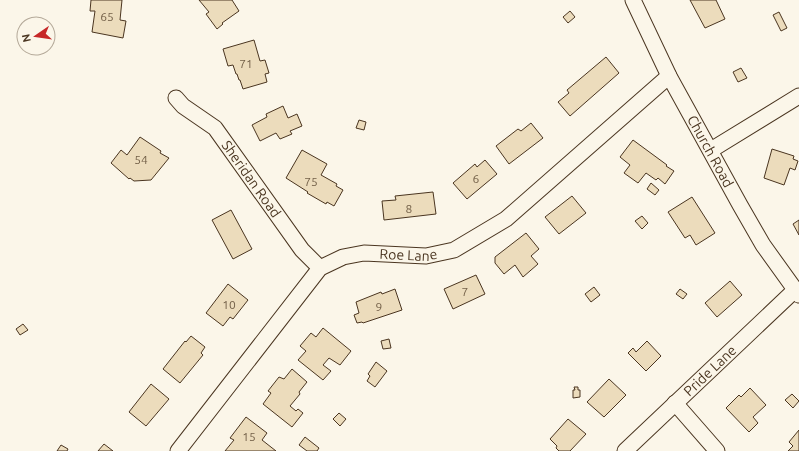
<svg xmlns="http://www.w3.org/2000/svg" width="799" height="451" viewBox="0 0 799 451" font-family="Ubuntu,sans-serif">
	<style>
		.building { fill: #ecdcbc; stroke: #4a3520 }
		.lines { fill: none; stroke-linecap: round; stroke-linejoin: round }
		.minor-casing { stroke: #4a3520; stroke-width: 17 }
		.minor { stroke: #fbf6e9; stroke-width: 15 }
		.labels { text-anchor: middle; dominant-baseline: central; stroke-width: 3; stroke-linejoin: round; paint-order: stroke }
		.number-label { font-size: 12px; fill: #725f47 }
		.street-label { font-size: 14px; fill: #4a3520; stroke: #fbf6e9 }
	</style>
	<rect width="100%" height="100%" fill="#fbf6e9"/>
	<g class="building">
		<path d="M91 0H122L120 20 126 21 123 38 92 32 95 11H90Z"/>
		<path d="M199 0H232L239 11 222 23 223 24 217 29 206 14 209 12Z"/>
		<path d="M690 0H716L725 19 705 28Z"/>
		<path d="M570 11 575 17 568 23 563 17Z"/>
		<path d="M779 12 787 28 781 31 773 15Z"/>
		<path d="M254 40 260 61 265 60 269 73 265 74 267 82 243 89 240 80H239L237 74H236L233 65 228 66 223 49Z"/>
		<path d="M606 57 619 73 570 116 558 102 569 93 567 90Z"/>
		<path d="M741 68 747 78 738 82 733 72Z"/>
		<path d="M283 106 288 118 297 114 302 126 290 131 292 134 280 139 276 133 260 141 252 125 267 117 266 114Z"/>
		<path d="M359 120 366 122 364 130 356 128Z"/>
		<path d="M531 123 543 138 509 164 496 146 518 129 521 131Z"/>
		<path d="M140 137 161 151 160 153 169 158 151 180 134 181 130 178 129 179 111 163 121 150 127 155Z"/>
		<path d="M633 140 667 165 666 166 674 171 665 184 658 178 656 180 646 173 638 183 624 173 630 165 620 157Z"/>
		<path d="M772 149 794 156 793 159 798 161 795 170 790 168 784 185 764 178Z"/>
		<path d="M302 150 327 164 321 175 337 184 336 186 343 190 334 206 327 202 326 204 307 193 308 192 286 178Z"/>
		<path d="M485 160 497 174 467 199 453 183 475 164 477 167Z"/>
		<path d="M651 183 659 190 655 195 647 189Z"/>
		<path d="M433 192 436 214 384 220 382 201 396 200 395 196Z"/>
		<path d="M572 196 586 213 559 234 545 217Z"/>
		<path d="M692 197 715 233 696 245 690 235 685 238 668 212Z"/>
		<path d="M231 210 252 249 233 259 212 220Z"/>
		<path d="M642 216 648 223 642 229 635 221Z"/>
		<path d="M799 220V235L793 224Z"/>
		<path d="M526 233 539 249 531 256 538 264 523 277 515 265 504 274 495 263V257Z"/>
		<path d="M476 275 485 294 453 309 444 289Z"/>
		<path d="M730 281 742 295 717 317 705 303Z"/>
		<path d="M228 284 248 300 233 319 230 317 223 326 206 313Z"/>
		<path d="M594 287 600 295 591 302 585 294Z"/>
		<path d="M395 289 402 310 363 323 362 322 357 323 354 315 359 313 356 302 381 292 382 294Z"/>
		<path d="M680 289 687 294 683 299 676 294Z"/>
		<path d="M23 324 28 330 20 335 16 329Z"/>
		<path d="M323 328 351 351 340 365 329 358 323 365 331 371 323 380 298 360 306 351 300 346 311 333 316 337Z"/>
		<path d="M191 336 205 347 201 353 203 355 180 383 163 369 185 341 186 342Z"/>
		<path d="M389 339 391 348 383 349 381 341Z"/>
		<path d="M647 341 661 356 646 371 628 353 633 348 636 352Z"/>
		<path d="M376 362 387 371 375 387 367 381 370 376 368 374Z"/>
		<path d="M292 369 307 382 299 392 300 394 290 406 296 411 298 409 303 413 292 427 263 404 271 393 268 391 279 377 284 379Z"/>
		<path d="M609 379 626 395 604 417 587 402Z"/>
		<path d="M151 384 169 399 146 426 129 412Z"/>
		<path d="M574 387H578V390H580V397L573 398V390H575Z"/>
		<path d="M750 388 766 405 753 417 758 423 749 432 726 408 739 395 741 397Z"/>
		<path d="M792 394 799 401 793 408 785 400Z"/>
		<path d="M339 413 346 419 340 426 333 419Z"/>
		<path d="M246 417 267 433 262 440 276 451H225L234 440 230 438Z"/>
		<path d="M568 419 586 434 570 451H559L556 448 557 446 550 439Z"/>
		<path d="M799 430V451H788L793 446 789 442Z"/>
		<path d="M305 437 319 448 317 451H307L299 445Z"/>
		<path d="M104 444 113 451H98Z"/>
		<path d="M61 445 68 449 67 451H57Z"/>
	</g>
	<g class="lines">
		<g class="minor-casing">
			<g id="minor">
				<path id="s1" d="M633 0 669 76 740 205 763 245 799 295"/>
				<path id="s2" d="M176 98 183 106 215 128 302 250 320 268"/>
				<path d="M711 150 799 96"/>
				<path d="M675 403 717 451"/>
				<path id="s3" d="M178 451 320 268 343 257 364 253 426 256 454 250 506 219 669 76"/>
				<path id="s4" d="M625 451 795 290"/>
			</g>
		</g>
		<use href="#minor" class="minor"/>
	</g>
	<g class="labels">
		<g class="number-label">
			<text x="107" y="16">65</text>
			<text x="246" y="63">71</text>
			<text x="141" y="159">54</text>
			<text x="476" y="178">6</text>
			<text x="311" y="181">75</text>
			<text x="409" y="208">8</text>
			<text x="465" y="291">7</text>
			<text x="229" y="304">10</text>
			<text x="379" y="306">9</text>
			<text x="249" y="436">15</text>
		</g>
		<g class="street-label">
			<text stroke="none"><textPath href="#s1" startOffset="170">Church Road</textPath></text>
			<text stroke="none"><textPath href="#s2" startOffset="112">Sheridan Road</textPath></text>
			<text stroke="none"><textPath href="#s3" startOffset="323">Roe Lane</textPath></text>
			<text stroke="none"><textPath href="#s4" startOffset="117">Pride Lane</textPath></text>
		</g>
	</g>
	<g transform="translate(36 36) rotate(257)"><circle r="19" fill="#fbf6e9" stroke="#b4a999"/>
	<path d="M0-3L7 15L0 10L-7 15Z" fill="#c62828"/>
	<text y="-6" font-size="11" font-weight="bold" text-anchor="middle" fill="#4a3520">N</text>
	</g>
</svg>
